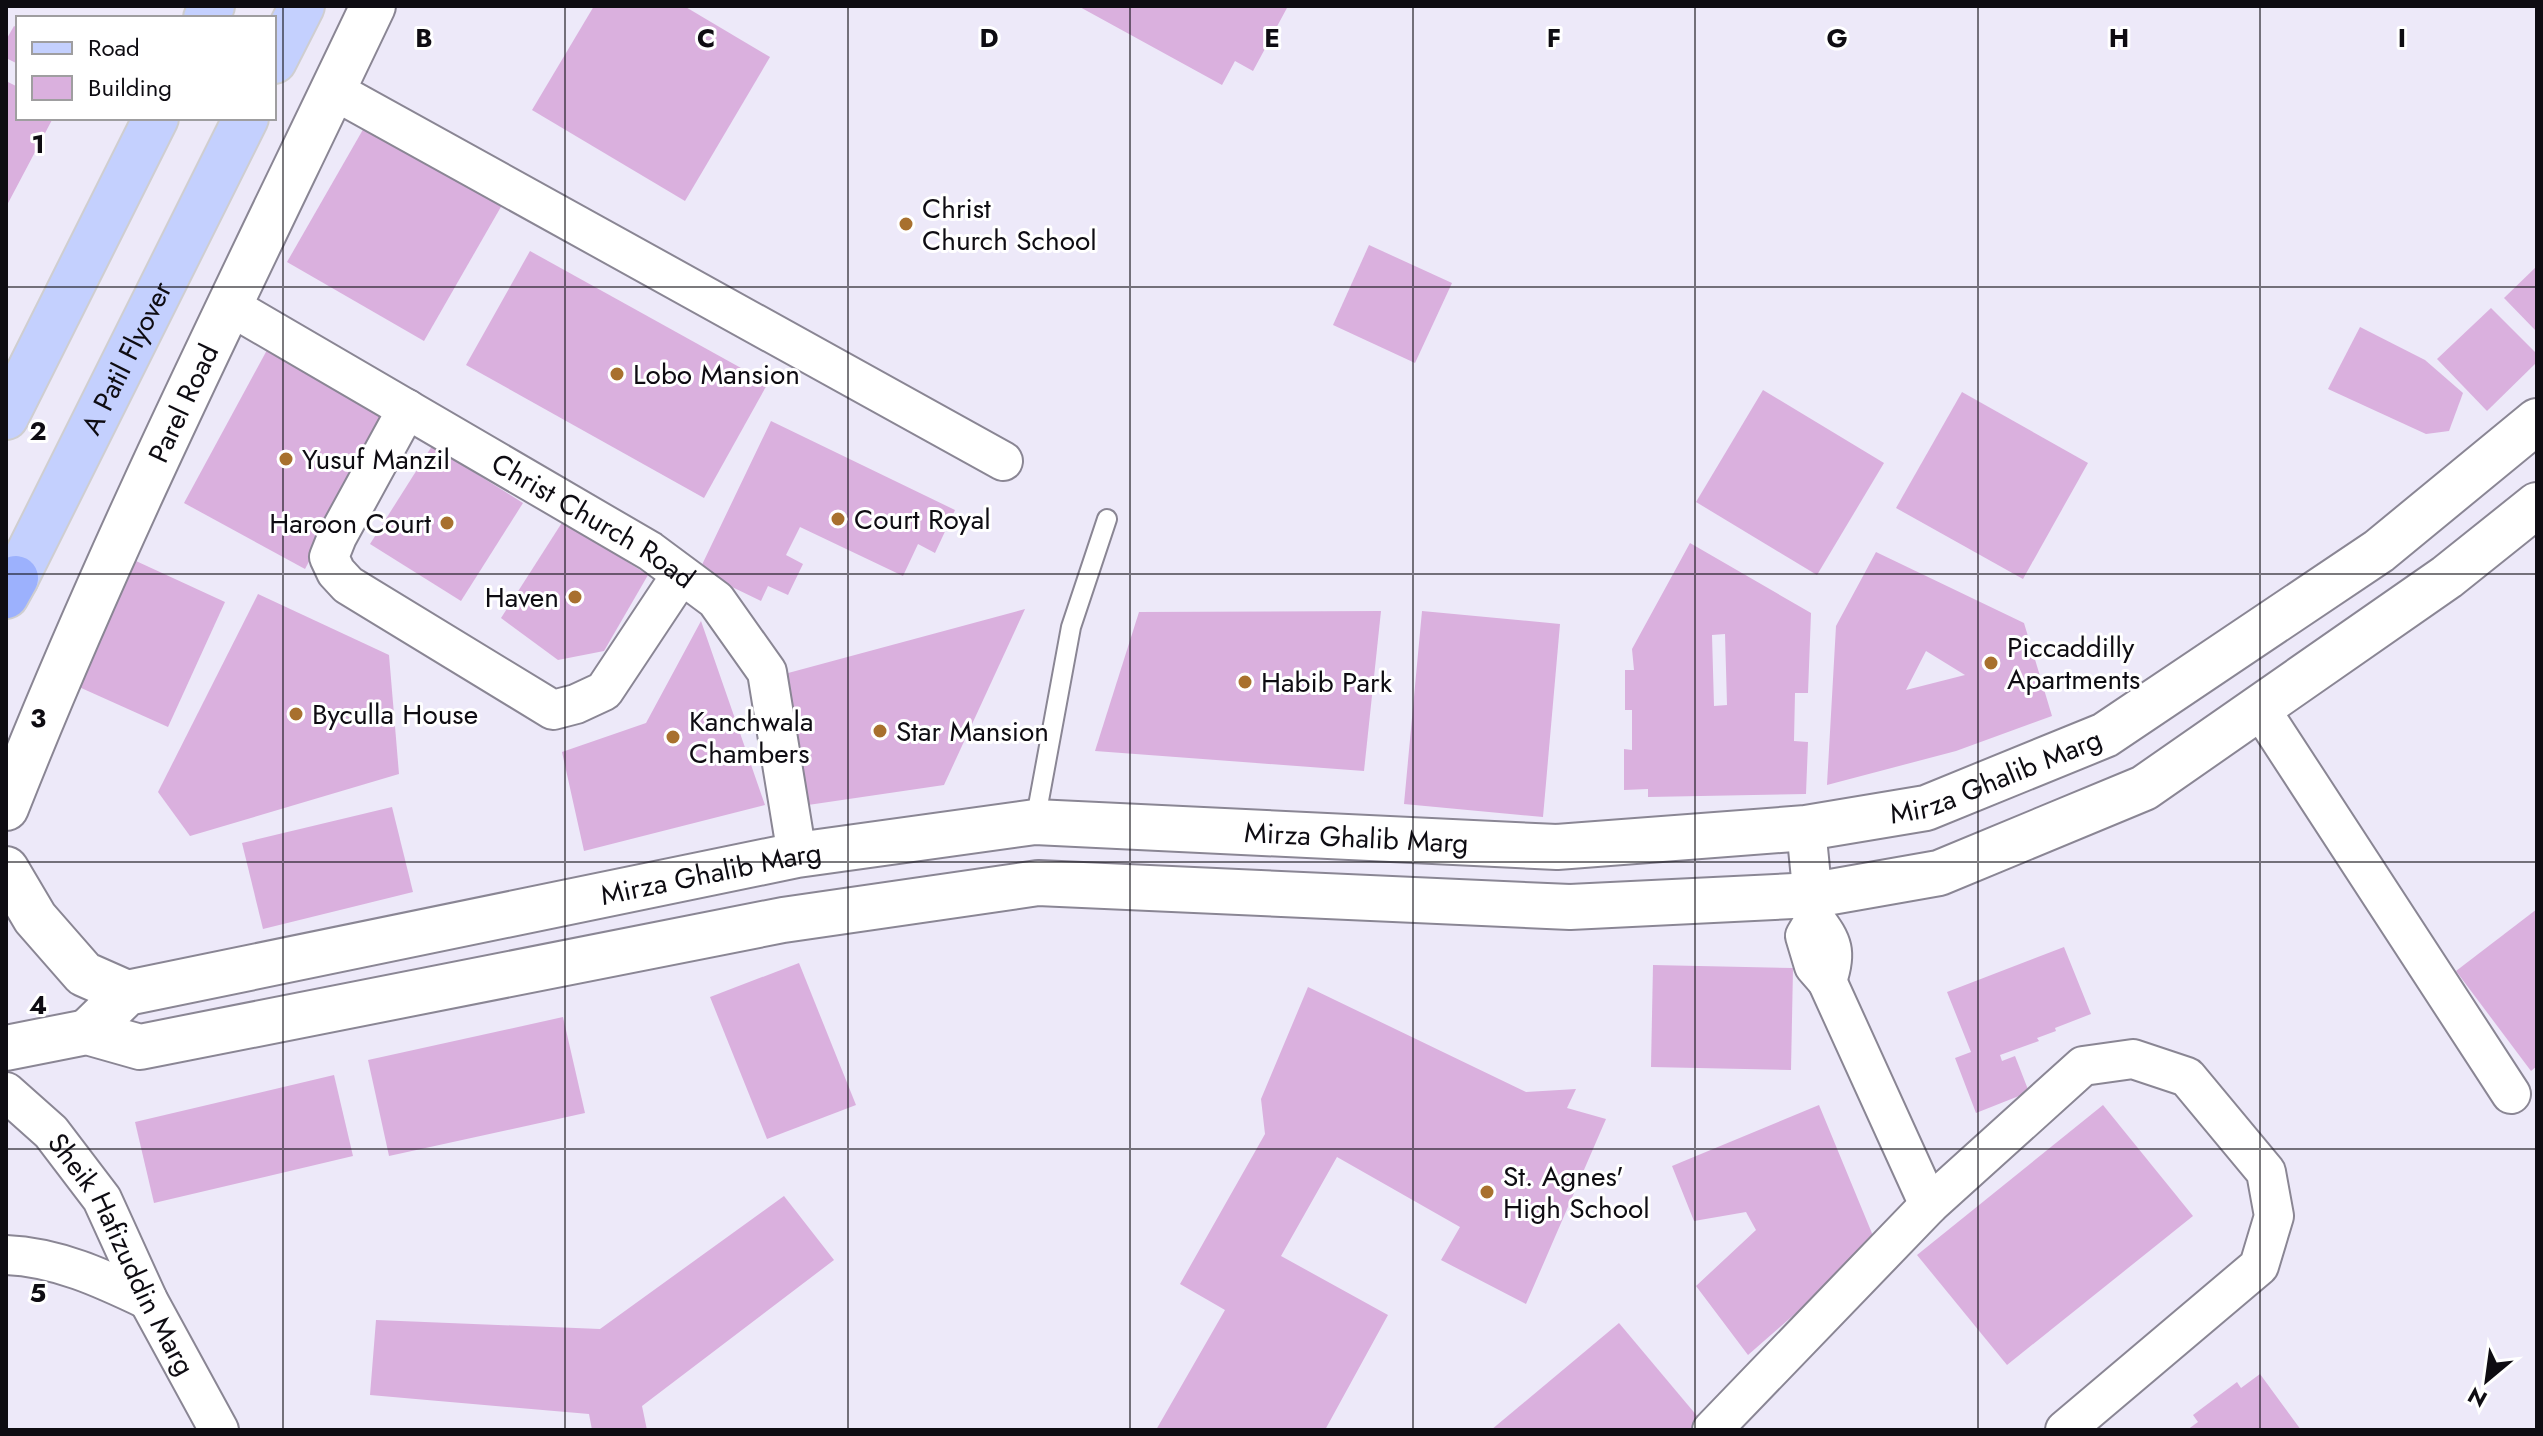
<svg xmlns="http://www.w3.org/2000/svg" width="2543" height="1436" viewBox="0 0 2543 1436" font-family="Jost,sans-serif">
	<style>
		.building { fill: #dab0de; fill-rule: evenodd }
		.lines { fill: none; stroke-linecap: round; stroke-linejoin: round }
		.lane-casing { stroke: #8a8694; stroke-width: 22 }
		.street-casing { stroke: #8a8694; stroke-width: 42 }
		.secondary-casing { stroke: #8a8694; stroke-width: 48 }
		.primary-casing { stroke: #cfced0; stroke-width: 48 }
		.highway-casing { stroke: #cfced0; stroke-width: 48 }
		.lane { stroke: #fff; stroke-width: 18 }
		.street { stroke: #fff; stroke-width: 38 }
		.secondary { stroke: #fff; stroke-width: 44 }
		.primary { stroke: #c4d0fe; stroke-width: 44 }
		.highway { stroke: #9cb1fd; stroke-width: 44 }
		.grid { fill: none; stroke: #0e0c12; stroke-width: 2; stroke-opacity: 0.55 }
		.poi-dot { fill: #a8702e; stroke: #fff; stroke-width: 3 }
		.labels { text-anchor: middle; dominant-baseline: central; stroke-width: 6; stroke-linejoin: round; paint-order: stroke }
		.poi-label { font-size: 28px; fill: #0e0c12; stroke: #fff; text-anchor: start }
		.street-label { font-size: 28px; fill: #0e0c12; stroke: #fff }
		.grid-label { font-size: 26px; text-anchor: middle; font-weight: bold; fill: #0e0c12; stroke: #fff; stroke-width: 6; stroke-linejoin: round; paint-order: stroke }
	</style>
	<rect width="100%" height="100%" fill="#ede9f9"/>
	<g class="building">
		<path d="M594 6H684L770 57 685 201 532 110Z"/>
		<path d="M1078 6H1288L1253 71 1235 61 1222 85Z"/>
		<path d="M14 26 18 28V64L6 58V40Z"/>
		<path d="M6 81 18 87V118H53L6 207Z"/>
		<path d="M365 126 502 205 424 341 287 262Z"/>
		<path d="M1369 245 1452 283 1415 363 1333 325Z"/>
		<path d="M530 251 768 383 704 498 466 365Z"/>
		<path d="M2537 266V332L2504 298Z"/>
		<path d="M2491 308 2537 354V362L2487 411 2437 359Z"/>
		<path d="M2360 327 2425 360 2463 393 2449 431 2426 434 2328 389Z"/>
		<path d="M267 350 388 416 305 569 184 503Z"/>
		<path d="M1763 390 1884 463 1817 575 1696 502Z"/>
		<path d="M1962 392 2088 463 2023 579 1896 508Z"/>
		<path d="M771 421 955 510 935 553 918 544 903 576 800 527 786 555 803 564 788 595 768 586 761 601 699 571Z"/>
		<path d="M432 446 523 503 461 601 370 544Z"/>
		<path d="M563 521 648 575 604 651 558 660 501 618Z"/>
		<path d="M1690 543 1811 613 1808 693H1795L1794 741 1808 742 1806 794 1648 797V789L1624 790V749L1632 750V710H1625V670H1634L1632 649ZM1725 634 1727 705 1714 706 1712 635Z"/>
		<path d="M1876 552 2024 623 2052 716 1956 751 1827 785 1836 626ZM1926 651 1965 675 1906 690Z"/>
		<path d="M136 561 225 602 168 727 79 687Z"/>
		<path d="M258 594 389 655 399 774 190 836 158 792Z"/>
		<path d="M1025 609 944 785 808 805 777 676Z"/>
		<path d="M1381 611 1364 771 1095 751 1139 612Z"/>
		<path d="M1422 611 1560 624 1543 817 1404 804Z"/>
		<path d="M701 621 765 805 584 851 562 752 646 723Z"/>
		<path d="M392 807 413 892 263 929 242 843Z"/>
		<path d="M2537 909V1066L2531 1071 2456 971Z"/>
		<path d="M2064 947 2091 1014 2055 1028 2056 1031 2037 1038 2039 1041 2000 1055 2002 1061 2015 1056 2029 1092 1976 1113 1955 1058 1971 1052 1947 992Z"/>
		<path d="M799 963 856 1105 767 1139 710 997Z"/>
		<path d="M1653 965 1793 968 1791 1070 1651 1067Z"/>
		<path d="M1308 987 1526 1092 1576 1089 1567 1108 1606 1119 1526 1304 1441 1260 1460 1227 1337 1157 1281 1256 1388 1315 1325 1430H1156L1225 1310 1180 1284 1265 1134 1261 1099Z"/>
		<path d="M563 1017 585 1113 389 1156 368 1060Z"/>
		<path d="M334 1075 353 1156 154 1203 135 1122Z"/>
		<path d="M1819 1105 1876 1243 1748 1355 1696 1286 1756 1230 1746 1212 1694 1221 1672 1166Z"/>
		<path d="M2103 1105 2193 1216 2007 1365 1917 1255Z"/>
		<path d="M784 1196 834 1260 642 1406 647 1430H592L589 1414 370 1395 376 1320 600 1329Z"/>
		<path d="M1619 1323 1703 1423 1695 1430H1491Z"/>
		<path d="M2260 1374 2301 1430H2187L2198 1422 2193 1415 2237 1382 2241 1388Z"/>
	</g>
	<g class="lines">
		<g class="lane-casing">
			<path id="lane" d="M1035 822 1071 627 1107 519"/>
		</g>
		<g class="street-casing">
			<g id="street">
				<path d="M333 90 1003 461"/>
				<path id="s1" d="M230 306 650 551 716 600 767 672 797 855"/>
				<path d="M407 409 337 537 329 557 336 572 348 585 553 710 576 704 604 691 681 575"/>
				<path d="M2259 707 2511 1094"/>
				<path d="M1806 828 1815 919 1805 936 1814 966 1827 981C1837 952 1833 943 1815 919"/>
				<path d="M1827 981 1929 1205"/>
				<path id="s2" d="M6 1092 51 1132 102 1199 148 1300 219 1430"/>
				<path d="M6 1255C57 1257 102 1278 148 1300"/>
				<path d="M1712 1430 1929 1205 2083 1066 2133 1059 2187 1077 2266 1172 2274 1216 2259 1266 2065 1430"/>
			</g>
		</g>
		<g class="secondary-casing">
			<g id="secondary">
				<path id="s3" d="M6 808C114 534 247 271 373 6"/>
				<path d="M6 869 35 918 84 974 127 993"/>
				<path id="s4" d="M87 1032 127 993 797 855 1035 822 1557 847 1806 828 1926 808 2105 735 2379 551 2537 421"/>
				<path d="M6 1048 87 1032 140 1047 783 920 1038 883 1570 907 1814 895 1939 873 2144 788 2447 577 2537 505"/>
			</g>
		</g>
		<g class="primary-casing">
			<g id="primary">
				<path d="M206 18 212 6"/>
				<path d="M274 61 302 6"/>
				<path d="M6 417 156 118"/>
				<path id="s5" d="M16 578 246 118"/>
			</g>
		</g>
		<g class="highway-casing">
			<path id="highway" d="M6 596 16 578"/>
		</g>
		<use href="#lane" class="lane"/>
		<use href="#street" class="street"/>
		<use href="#secondary" class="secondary"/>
		<use href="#primary" class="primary"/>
		<use href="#highway" class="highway"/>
	</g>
	<path class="grid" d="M283 6V1430M565 6V1430M848 6V1430M1130 6V1430M1413 6V1430M1695 6V1430M1978 6V1430M2260 6V1430M6 287H2537M6 574H2537M6 862H2537M6 1149H2537"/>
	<g class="poi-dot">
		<circle cx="906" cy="224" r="8"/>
		<circle cx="617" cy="374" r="8"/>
		<circle cx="286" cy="459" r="8"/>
		<circle cx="838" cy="519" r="8"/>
		<circle cx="447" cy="523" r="8"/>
		<circle cx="575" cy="597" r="8"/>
		<circle cx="1991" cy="663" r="8"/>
		<circle cx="1245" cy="682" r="8"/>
		<circle cx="296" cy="714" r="8"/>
		<circle cx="880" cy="731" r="8"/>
		<circle cx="673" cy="737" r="8"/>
		<circle cx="1487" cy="1192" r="8"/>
	</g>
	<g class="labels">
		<g class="poi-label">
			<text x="922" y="208">Christ<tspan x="922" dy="32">Church School</tspan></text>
			<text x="633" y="374">Lobo Mansion</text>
			<text x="302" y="459">Yusuf Manzil</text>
			<text x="854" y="519">Court Royal</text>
			<text x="431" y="523" text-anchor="end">Haroon Court</text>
			<text x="559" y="597" text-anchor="end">Haven</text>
			<text x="2007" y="647">Piccaddilly<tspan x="2007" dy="32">Apartments</tspan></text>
			<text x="1261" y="682">Habib Park</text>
			<text x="312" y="714">Byculla House</text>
			<text x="689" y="721">Kanchwala<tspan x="689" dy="32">Chambers</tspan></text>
			<text x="896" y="731">Star Mansion</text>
			<text x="1503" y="1176">St. Agnes'<tspan x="1503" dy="32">High School</tspan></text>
		</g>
		<g class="street-label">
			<text stroke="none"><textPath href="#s5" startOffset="246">A Patil Flyover</textPath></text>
			<text stroke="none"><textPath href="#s3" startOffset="442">Parel Road</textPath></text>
			<text stroke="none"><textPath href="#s1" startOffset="422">Christ Church Road</textPath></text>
			<text stroke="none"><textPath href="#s4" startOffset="1950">Mirza Ghalib Marg</textPath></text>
			<text stroke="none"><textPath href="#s4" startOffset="1302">Mirza Ghalib Marg</textPath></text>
			<text stroke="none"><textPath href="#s4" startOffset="652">Mirza Ghalib Marg</textPath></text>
			<text stroke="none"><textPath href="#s2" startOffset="202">Sheik Hafizuddin Marg</textPath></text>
		</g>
	</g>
	<g class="grid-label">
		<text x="424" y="47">B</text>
		<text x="706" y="47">C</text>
		<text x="989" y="47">D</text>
		<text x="1272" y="47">E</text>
		<text x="1554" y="47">F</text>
		<text x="1837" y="47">G</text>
		<text x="2119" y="47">H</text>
		<text x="2402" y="47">I</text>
		<text x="38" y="153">1</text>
		<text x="38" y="440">2</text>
		<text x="38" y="727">3</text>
		<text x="38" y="1014">4</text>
		<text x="38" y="1302">5</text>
	</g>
	<rect width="2543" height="1436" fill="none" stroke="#0e0c12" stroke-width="16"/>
	<rect x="16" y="16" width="260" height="104" fill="#ffffff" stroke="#9f9ea0" stroke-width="2"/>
	<rect x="32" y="42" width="40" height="12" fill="#c4d0fe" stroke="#9f9ea0" stroke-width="2"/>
	<text x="88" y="56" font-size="24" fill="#0e0c12">Road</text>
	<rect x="32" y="76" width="40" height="24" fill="#dab0de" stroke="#9f9ea0" stroke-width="2"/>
	<text x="88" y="96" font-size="24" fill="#0e0c12">Building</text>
	<g transform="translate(2487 1380) rotate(209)" stroke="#ffffff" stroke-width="6" paint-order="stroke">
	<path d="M0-6L14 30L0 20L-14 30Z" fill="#0e0c12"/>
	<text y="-12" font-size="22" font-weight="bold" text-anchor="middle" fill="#0e0c12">N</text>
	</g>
</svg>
